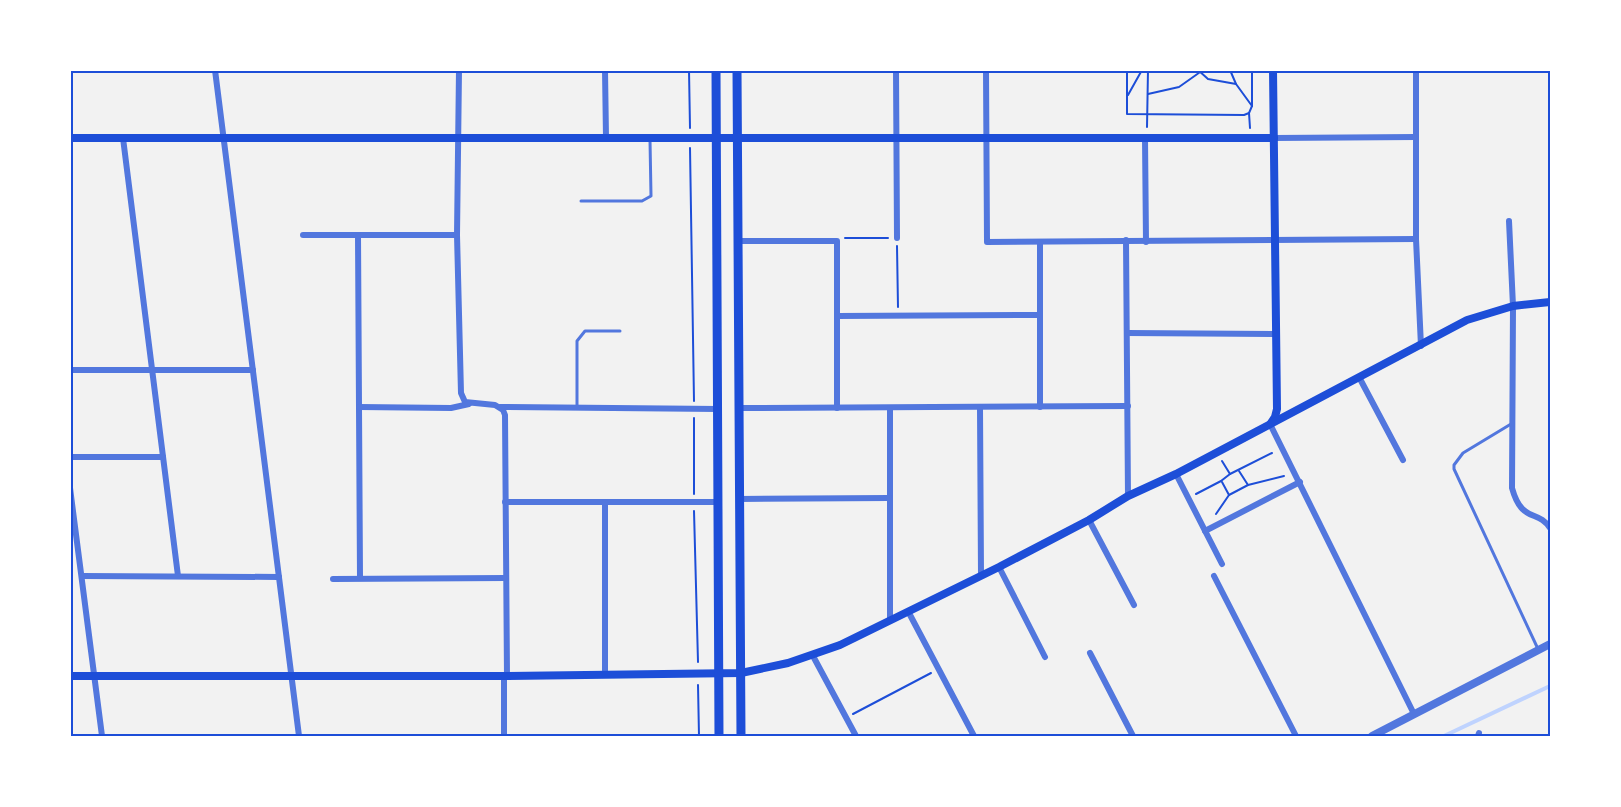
<svg xmlns="http://www.w3.org/2000/svg" width="1621" height="807" viewBox="0 0 1621 807" font-family="'IBM Plex Sans',sans-serif">
	<style>
		.lines { fill: none; stroke-linecap: round; stroke-linejoin: round }
		.stream { stroke: #bfd3fe; stroke-width: 4 }
		.path { stroke: #1d4ed8; stroke-width: 2 }
		.service { stroke: #5277de; stroke-width: 3 }
		.minor { stroke: #5277de; stroke-width: 6 }
		.tertiary { stroke: #5277de; stroke-width: 8 }
		.secondary { stroke: #1d4ed8; stroke-width: 8 }
		.primary { stroke: #1d4ed8; stroke-width: 9 }
		.neatline { fill: none; stroke: #1d4ed8; stroke-width: 2 }
	</style>
	<rect width="100%" height="100%" fill="#f2f2f2"/>
	<g class="lines">
		<path class="stream" d="M1444 736 1550 686"/>
		<g class="path">
			<path d="M689 70 690 128"/>
			<path d="M1127 70V114L1244 115 1249 113 1252 106V70"/>
			<path d="M1198 70 1208 79 1236 84"/>
			<path d="M1230 70 1236 84 1252 106"/>
			<path d="M1148 94 1179 87 1203 70"/>
			<path d="M1128 95 1142 70"/>
			<path d="M1249 113 1250 128"/>
			<path d="M1147 127 1148 70"/>
			<path d="M690 148 694 401"/>
			<path d="M845 238H888"/>
			<path d="M897 246 898 307"/>
			<path d="M694 418V494"/>
			<path d="M1222 461 1230 474 1272 453"/>
			<path d="M1239 471 1248 485"/>
			<path d="M1222 482 1229 495"/>
			<path d="M1196 494 1221 481 1230 474"/>
			<path d="M694 511 698 662"/>
			<path d="M1216 514 1229 495 1248 485 1284 476"/>
			<path d="M698 685 699 736"/>
			<path d="M853 714 931 673"/>
		</g>
		<g class="service">
			<path d="M581 201H642L651 196 650 140"/>
			<path d="M577 407V341L585 331H620"/>
			<path d="M1511 424 1463 453 1454 465V469L1538 649"/>
		</g>
		<g class="minor">
			<path d="M215 70 299 736"/>
			<path d="M459 70 457 235 461 393 465 402 495 405 503 410 505 415 507 676"/>
			<path d="M605 70 606 138"/>
			<path d="M896 70 897 238"/>
			<path d="M986 70 987 242 1416 239"/>
			<path d="M1416 70V239L1421 346"/>
			<path d="M123 138 178 576"/>
			<path d="M1145 138 1146 242"/>
			<path d="M1274 138 1416 137"/>
			<path d="M1509 221 1513 306 1512 488C1522 524 1538 509 1550 528"/>
			<path d="M303 235H457"/>
			<path d="M358 235 360 578"/>
			<path d="M1126 240 1128 496"/>
			<path d="M739 241H837V408"/>
			<path d="M837 316 1039 315"/>
			<path d="M1127 333 1276 334"/>
			<path d="M70 370H253"/>
			<path d="M1359 377 1403 460"/>
			<path d="M359 407 451 408 469 404"/>
			<path d="M500 407 718 409"/>
			<path d="M1040 407V242"/>
			<path d="M740 408 1128 406"/>
			<path d="M890 408V619"/>
			<path d="M980 408 981 574"/>
			<path d="M1270 424 1414 714"/>
			<path d="M70 457H163"/>
			<path d="M1176 474 1222 564"/>
			<path d="M70 488 102 736"/>
			<path d="M739 499 889 498"/>
			<path d="M505 502H718"/>
			<path d="M605 503V675"/>
			<path d="M1089 520 1134 605"/>
			<path d="M1205 531 1300 482"/>
			<path d="M999 567 1045 657"/>
			<path d="M82 576 279 577"/>
			<path d="M1214 576 1296 736"/>
			<path d="M333 579 506 578"/>
			<path d="M909 613 974 736"/>
			<path d="M1090 653 1133 736"/>
			<path d="M813 656 856 736"/>
			<path d="M504 676V736"/>
			<path d="M1478 736 1479 733"/>
		</g>
		<path class="tertiary" d="M1372 736 1550 644"/>
		<g class="secondary">
			<path d="M70 138H1274"/>
			<path d="M1271 423 1275 417 1277 409 1273 70"/>
			<path d="M70 676H507L741 673 788 663 840 645 999 567 1089 520 1128 496 1176 474 1467 320 1513 306 1550 302"/>
		</g>
		<g class="primary">
			<path d="M716 70 719 736"/>
			<path d="M737 70 741 736"/>
		</g>
	</g>
	<rect width="1621" height="807" fill="none" stroke="#ffffff" stroke-width="144"/>
	<rect x="72" y="72" width="1477" height="663" class="neatline"/>
</svg>
